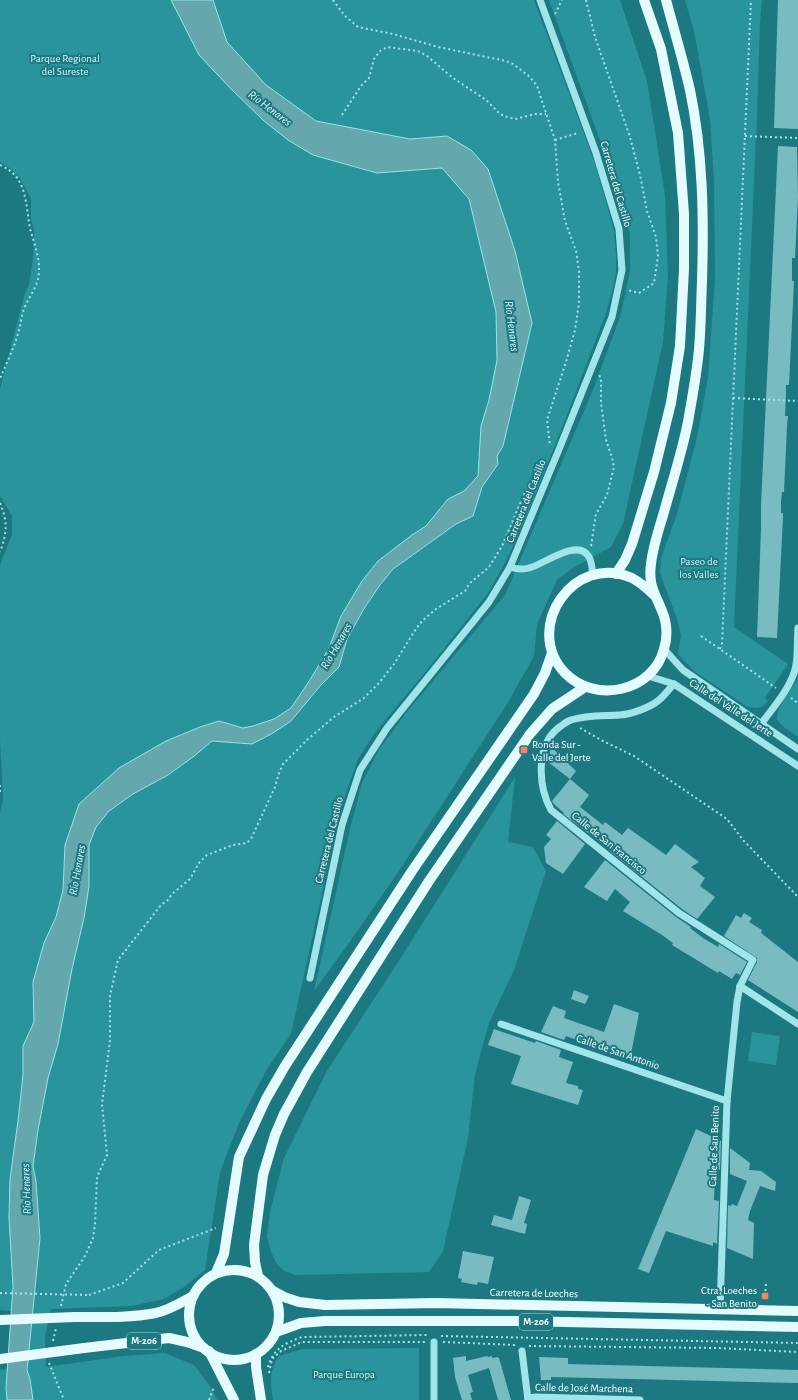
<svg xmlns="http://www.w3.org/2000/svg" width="798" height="1400" viewBox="0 0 798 1400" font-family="'Alegreya Sans',sans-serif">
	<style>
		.green { fill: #29949c }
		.water { fill: #64a7ac; stroke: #95e6eb }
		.building { fill: #78bcc2 }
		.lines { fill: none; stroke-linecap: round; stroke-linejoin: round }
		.path { stroke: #a1e4e9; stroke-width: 2; stroke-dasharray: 2 3; stroke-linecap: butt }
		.minor { stroke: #a1e4e9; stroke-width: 7 }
		.major { stroke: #e5fbfe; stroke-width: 10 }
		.path-bridge { stroke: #a1e4e9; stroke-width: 2; stroke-dasharray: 2 3; stroke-linecap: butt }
		.major-bridge { stroke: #e5fbfe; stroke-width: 10 }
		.poi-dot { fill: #f9835f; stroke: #1d7981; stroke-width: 1.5 }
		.labels { text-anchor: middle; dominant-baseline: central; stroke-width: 4; stroke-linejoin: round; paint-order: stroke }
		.shield { fill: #1d7981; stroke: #bbd7d9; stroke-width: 1 }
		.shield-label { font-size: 10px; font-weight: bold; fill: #fff }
		.park-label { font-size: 11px; fill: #d4f7f9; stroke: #1d7981 }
		.street-label { font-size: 11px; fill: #fff; stroke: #1d7981 }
		.poi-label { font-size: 11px; fill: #fff; stroke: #1d7981; text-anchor: start }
		.water-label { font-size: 12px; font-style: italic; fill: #daf7f9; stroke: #1d7981 }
	</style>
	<rect width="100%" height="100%" fill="#1d7981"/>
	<g class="green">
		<path d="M0 0H534L594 160 607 205 614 231 616 255V273L612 292 605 316 565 420 526 518 506 561 488 593 428 669 377 730 358 759 341 807 291 1034 267 1069 239 1123 220 1172 205 1270 184 1287 164 1299 131 1306 51 1309 45 1337 46 1367 124 1356 165 1353 194 1365 210 1386 217 1400H33L30 1379 27 1370 40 1238 36 1182 33 1166 38 1130 48 1078 58 1044 72 969 84 918 89 886V845L96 827 109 811 133 794 168 775 193 757 212 741 252 744 291 721 320 686 339 667 347 639 365 607 380 585 393 569 456 524 473 516 482 487 491 475 497 456 503 446 532 324 515 251 488 169 447 136 410 139 316 122 281 95 241 99 264 121 288 140 313 155 377 173 442 168 469 199 496 312 497 360 489 400 481 426 478 476 464 491 448 499 426 526 412 535 378 561 362 581 341 616 329 648 310 680 291 708 274 719 253 726 243 728 219 721 200 727 166 741 65 845 63 890 56 917 44 943 33 982 34 1022 23 1046V1075L18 1121 10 1179 9 1218 13 1286 11 1311 0 1310V813L3 798 0 739V565L12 534V516L0 496V389L25 293 29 284 33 260 34 230 31 219V198L20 179 21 176 19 178 11 169 0 162Z"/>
		<path d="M549 0H620L647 81 665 195 668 276 663 342 623 524 611 547 573 568 557 580 537 624 534 656 507 704 399 871 349 943 314 991 350 829 362 783 378 751 406 713 505 595 593 390 620 317 630 272V234L613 176Z"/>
		<path d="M685 0H762L760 22 757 115 734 627 788 664 765 698 768 701C762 709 756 709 746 706L694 671 678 654 681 635 677 619 660 573 661 558 677 514 696 442 708 378 715 279 714 181 710 119 694 31Z"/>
		<path d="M798 680V737C792 732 782 727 778 721 773 712 792 687 798 680Z"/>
		<path d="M515 777 508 842 533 847 546 871 514 970 489 1023 475 1074 468 1138 443 1251 429 1272 296 1275 284 1271 277 1264 271 1252 267 1236 270 1212 284 1158 327 1071 400 959Z"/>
		<path d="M752 1032 780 1036 776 1065 748 1061Z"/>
		<path d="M419 1348V1400H273C270 1382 269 1371 279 1356L303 1349Z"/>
		<path d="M7 1369 6 1388 7 1400H0V1370Z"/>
	</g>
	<path class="water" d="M171 0H213L227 42 266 85 316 121 410 139 447 136 471 150 488 169 515 251 532 323 503 446 497 456 498 464 482 487 473 516 456 524 393 569 380 585 365 607 347 639 339 667 320 686 291 721 273 733 252 744 212 741 193 757 168 775 133 794 109 811 96 827 89 845V886L84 918 72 969 58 1044 48 1078 38 1130 33 1166 36 1182 40 1238 27 1370 30 1379 33 1400H7L6 1388 13 1286 9 1218 10 1179 18 1121 23 1075V1046L34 1022 33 982 44 943 56 917 63 890 65 845 79 804 119 768 166 741 200 727 219 721 243 728 253 726 274 719 291 708 310 680 329 648 341 616 362 581 378 561 412 535 426 526 448 499 464 491 478 476 481 426 489 400 497 360 496 312 469 199 442 168 377 173 313 155 288 140 264 121 232 90 199 55Z"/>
	<g class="building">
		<path d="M778 0H798V129L774 128Z"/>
		<path d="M778 146 797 147 798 197 795 258H792V281H794L789 385H786V392L785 416H788L787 426 784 492H782L781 502V513H783V517L777 638 757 637 761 529V505Z"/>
		<path d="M551 747 576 771 570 779 548 762Z"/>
		<path d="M570 779 589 795 580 807 603 825 605 822 622 835 628 828 666 855 675 844 699 862 691 867 705 878 700 886 715 897 697 919 682 909 611 852 612 851 563 814 564 813 554 804 552 801Z"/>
		<path d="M557 821 585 844 563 874 546 863 544 847 551 839 546 835Z"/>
		<path d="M605 860 676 917 691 927 690 928 703 938 718 947 719 944 747 962 740 975 736 973 732 979 719 971 718 973 672 945 673 943 662 935 623 911 630 902 615 889 607 901 584 887Z"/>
		<path d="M744 913 752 918 749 922 762 930 761 933 798 962V1012L748 980 757 962V958L724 936 736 915 741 918Z"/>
		<path d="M574 990 589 996 585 1004 571 999Z"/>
		<path d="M614 1004 639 1013 630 1059 566 1036 564 1040 541 1032 553 1006 566 1011 564 1018 604 1032Z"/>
		<path d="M494 1029 535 1043 536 1041 561 1050 559 1057 573 1062 566 1083 578 1086V1089L583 1090 578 1105 511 1084 521 1056 488 1045Z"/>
		<path d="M696 1129 721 1141 720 1170 715 1168 714 1200 719 1201 717 1244 713 1242V1246L666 1231 649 1273 638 1269Z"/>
		<path d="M730 1148 750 1163 749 1170 761 1171 776 1182 775 1191 760 1186 750 1211 748 1220 754 1223 753 1259 727 1248 728 1205 731 1206 732 1204 737 1206 747 1181 730 1174Z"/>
		<path d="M519 1196 531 1200 524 1223 527 1224 525 1234 491 1225 494 1215 512 1220Z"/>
		<path d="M463 1251 494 1257 488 1284 478 1282 477 1285 461 1282 462 1279 458 1278Z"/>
		<path d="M466 1356V1361L487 1356 488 1357 492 1356V1358L498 1357V1358H499L511 1400H498L489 1368 468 1375 473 1392 470 1393 472 1400H462L455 1377 453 1358Z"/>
		<path d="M539 1357 568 1358V1364L798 1370V1383L551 1377V1380H541Z"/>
	</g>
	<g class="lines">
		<g class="path">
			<path d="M333 0 344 15 358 27 393 34 438 47 506 61 513 64 530 77 537 86 555 140 558 182 565 221 576 251 579 271V303L575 330 566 362 547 420 550 446"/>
			<path d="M586 0 595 37 630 137 640 175 647 211 656 237 658 256 654 283 639 293 627 290"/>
			<path d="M555 14 562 0"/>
			<path d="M342 115 361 86 369 78 374 59 380 51 387 47 418 51 427 56 453 78 486 100 500 114 507 117 515 119 535 114H546"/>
			<path d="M745 136 798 138"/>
			<path d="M555 140 578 133"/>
			<path d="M0 165C28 177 25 203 30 228 34 245 42 261 38 279 35 291 26 301 23 312 21 318 21 324 19 330 15 347 6 363 0 379"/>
			<path d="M733 398 798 401"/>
			<path d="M0 503C8 522 7 533 0 552"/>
			<path d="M591 546 596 514 607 495 614 467 612 458 606 440 601 403V378L599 375"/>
			<path d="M701 636 776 688"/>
			<path d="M720 649 722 644 751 0"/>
			<path d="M791 698 798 703"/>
			<path d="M580 728 601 740 634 756 727 819 743 840 798 897"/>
			<path d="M0 785V794"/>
			<path d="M89 1295 123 1283 159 1250 216 1228"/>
			<path d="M765 1296 766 1284"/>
			<path d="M61 1306 66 1284 85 1256 93 1238 95 1225 97 1177 107 1155 102 1104 110 1041V996L118 960 161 905 168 900 172 894 190 879 199 863 207 855 233 845 247 843 252 837 275 787 279 773 283 764 308 739 334 717 364 698 379 683 394 664 416 629 423 620 436 609 465 591 470 583 489 567 502 546 525 492 538 473"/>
			<path d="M441 1336 798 1343"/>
			<path d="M53 1341 56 1328"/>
			<path d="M443 1342 515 1345"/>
			<path d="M529 1346 717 1348 798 1352"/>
			<path d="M49 1363 64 1400"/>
			<path d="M268 1367C273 1349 285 1343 302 1337L427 1335"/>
			<path d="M269 1373 272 1359 281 1351 302 1342H425"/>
			<path d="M209 1400 214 1387"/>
		</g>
		<g class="minor">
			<path d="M510 567C516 569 522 570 529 568 543 565 578 537 589 557 592 562 592 569 593 575"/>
			<path d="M664 649 683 670 798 749"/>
			<path d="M648 676 674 684 798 766"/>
			<path d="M674 684C669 689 664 696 659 700 651 707 630 715 619 715 603 716 586 715 571 720 567 721 564 724 561 726 535 743 538 786 551 810L679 913 753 960 740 986 737 1002 727 1101 720 1309"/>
			<path d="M761 724C773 708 793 685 796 665 798 653 797 640 798 628"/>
			<path d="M310 978 342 825 360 770 387 728 489 602 510 567 560 447 612 317 622 270 619 229 596 153 540 0"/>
			<path d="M740 986 798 1024"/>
			<path d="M501 1024 727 1101"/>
			<path d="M522 1351 528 1400"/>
			<path d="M528 1398 536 1397 640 1400"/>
			<path d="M434 1400V1342"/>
		</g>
		<g class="major">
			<path d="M616 574 625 560 632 544 654 472 671 403 680 346 684 269V214L678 133 661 49 644 0"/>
			<path d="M655 596C648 589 641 583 632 578 574 552 522 628 565 673 595 704 653 692 664 649 668 637 667 622 662 611 655 593 648 585 651 564 653 546 659 529 664 512 672 483 682 452 688 422 692 398 697 373 699 349 701 327 701 303 702 281 704 217 703 153 690 90 683 60 674 30 666 0"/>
			<circle cx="234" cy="1315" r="45"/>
			<path d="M216 1273 224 1254 239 1157 266 1099 285 1066 412 871 534 694 545 673 552 653"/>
			<path d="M258 1276 255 1262 254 1245 263 1175 275 1135 284 1114 307 1072 429 881 530 734 552 709 585 687"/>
			<path d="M273 1291 284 1297 299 1302 325 1305 436 1303 798 1311"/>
			<path d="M75 1317C102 1317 130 1318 156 1313 169 1310 182 1302 193 1296"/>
			<path d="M276 1332 301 1323 325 1321H518L798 1327"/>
			<path d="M84 1348 169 1338 187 1342 204 1348"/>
			<path d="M209 1351 234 1400"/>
			<path d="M256 1354V1367L261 1400"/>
		</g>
		<path class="path-bridge" d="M0 1293 89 1295"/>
		<g class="major-bridge">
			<path d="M0 1320 75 1317"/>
			<path d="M0 1359 84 1348"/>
		</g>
	</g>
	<g class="poi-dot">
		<rect x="520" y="746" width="8" height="8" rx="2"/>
		<rect x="761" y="1292" width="8" height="8" rx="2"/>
	</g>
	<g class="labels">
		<g class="shield">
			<rect x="519" y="1314" width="34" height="16" rx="3"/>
			<rect x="127" y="1333" width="34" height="16" rx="3"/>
		</g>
		<g class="shield-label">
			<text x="536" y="1322">M-206</text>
			<text x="144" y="1341">M-206</text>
		</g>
		<g class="park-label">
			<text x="65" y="58">Parque Regional<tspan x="65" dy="13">del Sureste</tspan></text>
			<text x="699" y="561">Paseo de<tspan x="699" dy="13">los Valles</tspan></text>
			<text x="344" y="1374">Parque Europa</text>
		</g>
		<g class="street-label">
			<text transform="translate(616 184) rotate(74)">Carretera del Castillo</text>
			<text transform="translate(526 501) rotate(-68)">Carretera del Castillo</text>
			<text transform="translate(731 708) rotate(33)">Calle del Valle del Jerte</text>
			<text transform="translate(329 840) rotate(-76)">Carretera del Castillo</text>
			<text transform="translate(609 843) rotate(39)">Calle de San Francisco</text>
			<text transform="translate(618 1052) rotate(19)">Calle de San Antonio</text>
			<text transform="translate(714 1146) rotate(-88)">Calle de San Benito</text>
			<text transform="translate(534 1293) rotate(1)">Carretera de Loeches</text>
			<text transform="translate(584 1388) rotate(1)">Calle de José Marchena</text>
		</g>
		<g class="poi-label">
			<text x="532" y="744">Ronda Sur -<tspan x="532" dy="13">Valle del Jerte</tspan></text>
			<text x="757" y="1290" text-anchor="end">Ctra. Loeches<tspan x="757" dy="13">- San Benito</tspan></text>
		</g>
		<g class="water-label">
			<text transform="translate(270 108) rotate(37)">Río Henares</text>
			<text transform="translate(512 326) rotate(83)">Río Henares</text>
			<text transform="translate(336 646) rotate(-60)">Río Henares</text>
			<text transform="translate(77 870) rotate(-80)">Río Henares</text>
			<text transform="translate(26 1189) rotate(-92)">Río Henares</text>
		</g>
	</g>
</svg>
